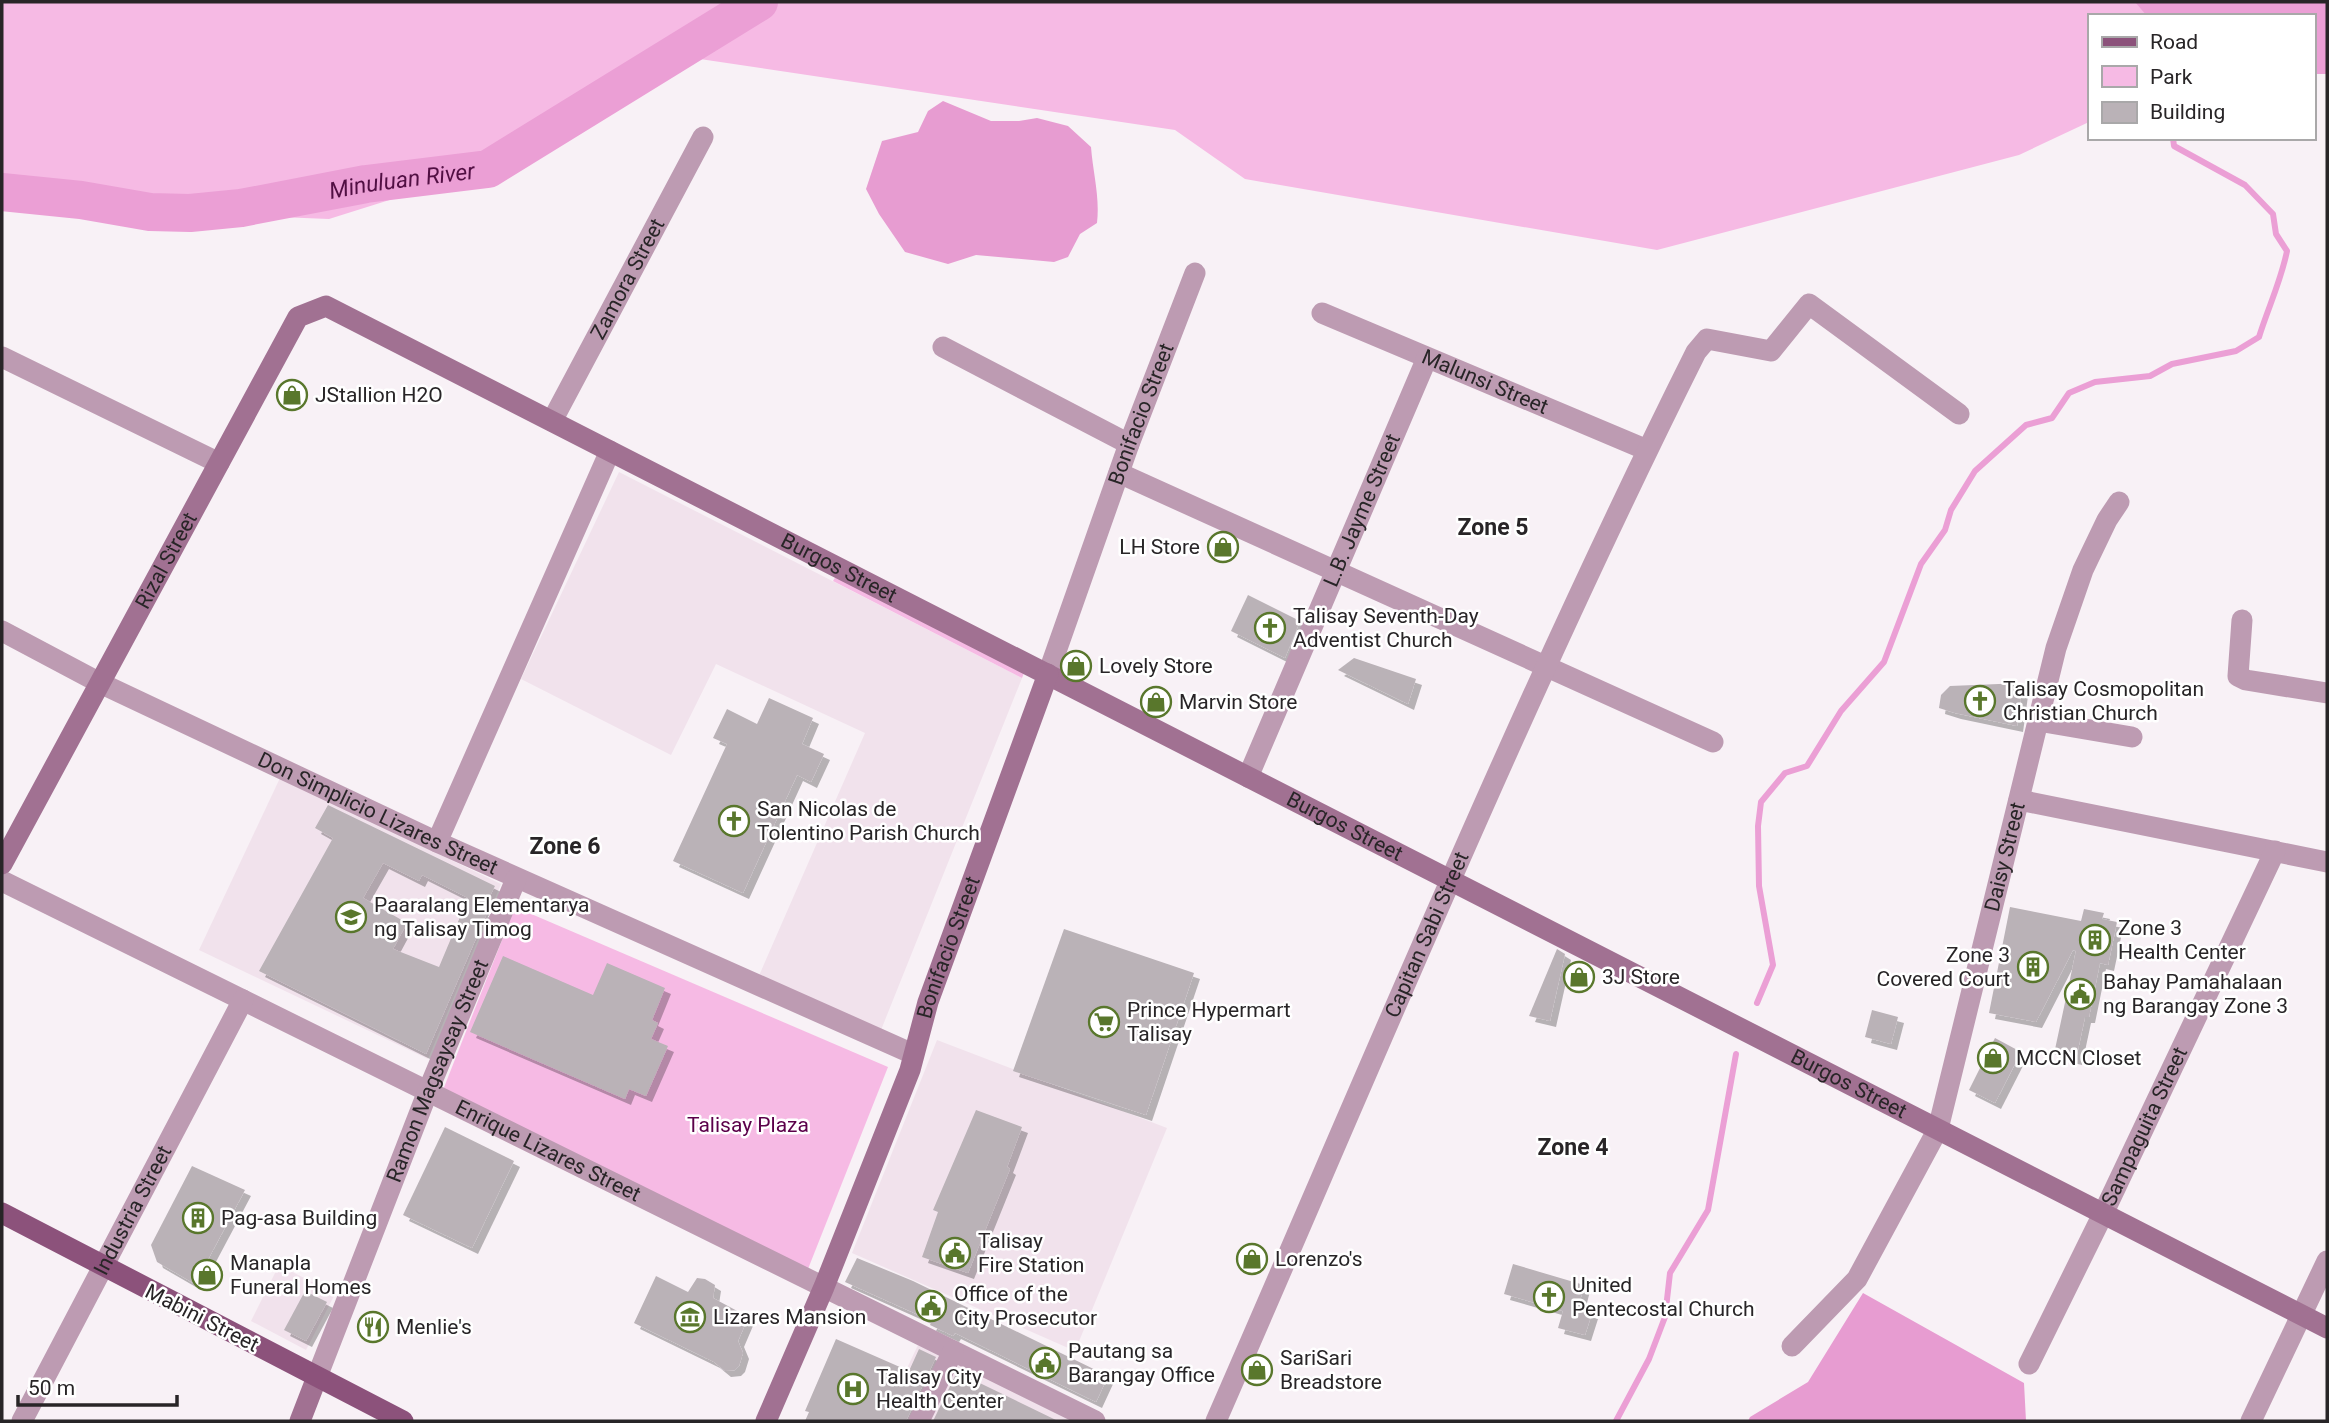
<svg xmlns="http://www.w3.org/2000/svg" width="2329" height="1423" viewBox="0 0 2329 1423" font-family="Roboto,sans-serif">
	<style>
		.built { fill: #f1e2ec }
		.green { fill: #f6bae4 }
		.forest { fill: #e79cd1 }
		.water { fill: #eb9fd5 }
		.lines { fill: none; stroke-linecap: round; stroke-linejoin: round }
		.stream { stroke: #eb9fd5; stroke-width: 6 }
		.river { stroke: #eb9fd5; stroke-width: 38 }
		.building { fill: #bab2b7; fill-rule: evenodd; filter: url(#shadow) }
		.street { stroke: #bd9bb2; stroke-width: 21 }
		.secondary { stroke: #a17192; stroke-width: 21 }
		.primary { stroke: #8c527b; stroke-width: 21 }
		.labels { text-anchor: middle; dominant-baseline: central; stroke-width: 5; stroke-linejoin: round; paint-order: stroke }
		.street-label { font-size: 21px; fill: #282527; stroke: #fff }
		.poi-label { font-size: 21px; fill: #282527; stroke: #fff; text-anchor: start }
		.park-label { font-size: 21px; fill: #5b004a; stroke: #fff }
		.water-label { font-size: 23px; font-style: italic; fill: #510f43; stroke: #fff }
		.neighbourhood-label { font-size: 23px; font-weight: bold; fill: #282527; stroke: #fff }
	</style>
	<defs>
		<filter id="shadow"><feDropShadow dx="6" dy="6" stdDeviation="0" flood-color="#0004"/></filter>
	</defs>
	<rect width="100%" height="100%" fill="#f8f1f6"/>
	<g class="built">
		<path d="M619 472 1022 678 881 1030 758 978 865 733 716 664 671 755 521 679Z"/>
		<path d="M280 778 501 884 428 1059 199 950Z"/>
		<path d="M937 1040 1167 1128 1075 1351 852 1253Z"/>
		<path d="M279 1265 335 1294 306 1350 251 1321Z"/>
		<path d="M918 1345 1075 1421H882Z"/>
	</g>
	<g class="green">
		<path d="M2 2H2327V74H2313V16H2089V122L2019 155 1657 250 1245 179 1175 130 673 55 488 169 329 219 150 212 2 200Z"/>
		<path d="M836 576 1024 673 1022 678 833 581Z"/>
		<path d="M515 907 888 1067 806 1274 441 1095Z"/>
	</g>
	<g class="forest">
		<path d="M943 101 991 121H1019L1037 118 1068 126 1091 147C1093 173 1100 197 1097 223L1080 234 1068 257 1054 262 976 255 948 264 905 252 879 214 866 189 882 141 918 132 928 111Z"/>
		<path d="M1863 1293 2024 1383 2026 1421H1748L1750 1417 1808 1382Z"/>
	</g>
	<path class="water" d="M2135 2H2327V74H2313V16H2147Z"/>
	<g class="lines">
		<g class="stream">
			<path d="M1757 1003 1773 965 1759 886 1758 826 1761 802 1785 773 1807 766 1841 711 1884 662 1921 564 1945 530 1951 510 1975 471 2026 425 2052 418 2069 393 2095 382 2150 376 2172 364 2236 351 2259 337C2268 308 2281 281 2287 251L2276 234 2273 214 2245 185 2174 146 2173 138"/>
			<path d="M1616 1421 1649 1359 1665 1317 1670 1273 1708 1210 1736 1054"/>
		</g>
		<path class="river" id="s1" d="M2 192 81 200 150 212 190 213 241 208 366 184 488 169 759 2"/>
	</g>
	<g class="building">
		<path d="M1248 595 1300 621 1285 658 1231 631Z"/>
		<path d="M1354 658 1416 679 1408 704 1338 670Z"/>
		<path d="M2023 683 2017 726 1955 713 1939 708 1941 695 1950 686Z"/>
		<path d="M769 698 813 718 802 744 824 754 811 782 797 775 743 893 673 861 727 744 713 738 727 709 757 724Z"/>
		<path d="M328 805 495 886 482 911 487 913 426 1054 259 971 333 838 315 828ZM383 863 419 881 422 875 468 898 439 967 393 949 407 923 363 898Z"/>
		<path d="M2010 907 2081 921 2084 909 2104 913 2102 919 2117 922 2108 965 2100 963 2089 1017H2085L2076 1059 2054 1054 2076 951 2073 950 2036 1022 1989 1013Z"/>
		<path d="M1064 929 1194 973 1146 1115 1013 1071Z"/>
		<path d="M1557 949 1565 954 1550 1021 1529 1016Z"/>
		<path d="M503 956 593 995 607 963 665 988 652 1020 658 1023 651 1039 668 1046 646 1096 629 1089 625 1099 470 1032Z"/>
		<path d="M1872 1010 1898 1017 1891 1044 1865 1037Z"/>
		<path d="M1995 1038 2021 1052 1995 1103 1969 1090Z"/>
		<path d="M976 1110 1022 1127 1007 1167 1010 1169 968 1273 922 1257 938 1212 933 1210Z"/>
		<path d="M445 1127 514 1161 472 1248 403 1215Z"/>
		<path d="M192 1166 245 1190 195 1284 157 1262 151 1245Z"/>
		<path d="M857 1258 913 1281 1108 1376 1096 1402 955 1333 953 1336 930 1325 932 1321 845 1282Z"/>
		<path d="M1513 1264 1584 1285 1578 1309 1592 1313 1585 1335 1558 1328 1563 1311 1504 1294Z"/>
		<path d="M656 1276 688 1292 697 1278 705 1279 715 1285 713 1298 741 1313 747 1320 738 1341 743 1353 739 1366 735 1370 725 1371 714 1362 634 1323Z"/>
		<path d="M305 1291 327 1302 306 1341 284 1330Z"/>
		<path d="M836 1339 909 1371 919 1349 936 1357 906 1421H805L809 1412 805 1411Z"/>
		<path d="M957 1372 1058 1421H933Z"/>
	</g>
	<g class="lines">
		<g class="street">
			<path id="s2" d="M1322 313 1647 450"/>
			<path d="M943 347 1129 444"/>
			<path d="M2 357 219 463"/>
			<path id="s3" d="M552 421 703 137"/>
			<path d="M1119 473 1713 742"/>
			<path d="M2242 620 2238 676 2246 680 2327 693"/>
			<path id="s4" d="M2 631 100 683 437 842 913 1054"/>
			<path id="s5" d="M1048 674 1129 444 1195 273"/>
			<path d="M2038 721 2132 737"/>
			<path id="s6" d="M1248 777 1427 358"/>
			<path d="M2019 800 2327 862"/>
			<path d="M437 842 610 451"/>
			<path id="s7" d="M2 881 1095 1421"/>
			<path id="s8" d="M1792 1346 1857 1279 1938 1129 2056 648 2083 570 2107 520 2119 502"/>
			<path id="s9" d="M2029 1364 2103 1214 2275 851"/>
			<path id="s10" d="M317 1377 428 1091 516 879"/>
			<path id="s11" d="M22 1421 243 1000"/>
			<path d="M919 1421 953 1351"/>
			<path id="s12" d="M1216 1421C1372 1064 1521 702 1696 352L1707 339 1771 351 1809 304 1959 414"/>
			<path d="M2251 1421 2327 1261"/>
		</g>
		<g class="secondary">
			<path id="s13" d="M2 864 298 317 326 306 2327 1328"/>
			<path d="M300 1421 317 1377"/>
			<path id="s14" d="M766 1421 824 1287 910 1070 928 1002 1048 674"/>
		</g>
		<path class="primary" d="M2 1213 403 1421"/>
	</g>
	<defs>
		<g id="shop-ring" transform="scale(1.575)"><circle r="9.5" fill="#fff" stroke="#59772c" stroke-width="1.5"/><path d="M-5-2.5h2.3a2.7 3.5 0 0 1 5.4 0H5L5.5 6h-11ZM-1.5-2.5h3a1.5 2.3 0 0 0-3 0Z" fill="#59772c"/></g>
		<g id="church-ring" transform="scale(1.575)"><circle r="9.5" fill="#fff" stroke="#59772c" stroke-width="1.5"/><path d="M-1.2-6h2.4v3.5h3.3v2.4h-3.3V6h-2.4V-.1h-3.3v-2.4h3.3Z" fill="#59772c"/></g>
		<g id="school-ring" transform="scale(1.575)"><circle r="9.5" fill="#fff" stroke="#59772c" stroke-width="1.5"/><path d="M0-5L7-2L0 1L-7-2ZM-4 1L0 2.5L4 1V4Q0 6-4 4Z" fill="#59772c"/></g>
		<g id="building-ring" transform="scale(1.575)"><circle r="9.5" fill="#fff" stroke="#59772c" stroke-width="1.5"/><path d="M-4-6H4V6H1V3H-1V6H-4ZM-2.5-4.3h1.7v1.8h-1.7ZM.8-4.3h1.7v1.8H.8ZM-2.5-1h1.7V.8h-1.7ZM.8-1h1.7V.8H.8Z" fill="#59772c"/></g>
		<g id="civic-ring" transform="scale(1.575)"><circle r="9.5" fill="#fff" stroke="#59772c" stroke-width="1.5"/><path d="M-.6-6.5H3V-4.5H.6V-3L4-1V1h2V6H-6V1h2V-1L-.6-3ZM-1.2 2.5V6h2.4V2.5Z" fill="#59772c"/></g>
		<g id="supermarket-ring" transform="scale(1.575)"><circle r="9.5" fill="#fff" stroke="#59772c" stroke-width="1.5"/><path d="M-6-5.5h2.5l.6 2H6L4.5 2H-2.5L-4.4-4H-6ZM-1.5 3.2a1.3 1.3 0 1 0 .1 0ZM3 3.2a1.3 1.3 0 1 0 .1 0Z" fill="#59772c"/></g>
		<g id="museum-ring" transform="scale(1.575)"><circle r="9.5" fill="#fff" stroke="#59772c" stroke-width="1.5"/><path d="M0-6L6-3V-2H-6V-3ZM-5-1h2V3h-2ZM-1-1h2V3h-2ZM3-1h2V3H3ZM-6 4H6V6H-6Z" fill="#59772c"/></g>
		<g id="restaurant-ring" transform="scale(1.575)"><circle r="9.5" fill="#fff" stroke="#59772c" stroke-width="1.5"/><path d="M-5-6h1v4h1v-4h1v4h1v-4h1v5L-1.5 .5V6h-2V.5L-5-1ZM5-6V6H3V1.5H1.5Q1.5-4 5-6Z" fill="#59772c"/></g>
		<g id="hospital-ring" transform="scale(1.575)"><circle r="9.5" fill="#fff" stroke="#59772c" stroke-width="1.5"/><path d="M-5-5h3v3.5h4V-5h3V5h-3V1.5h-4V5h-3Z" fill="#59772c"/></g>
	</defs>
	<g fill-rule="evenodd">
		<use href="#shop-ring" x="292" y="395"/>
		<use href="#shop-ring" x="1223" y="547"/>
		<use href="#church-ring" x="1270" y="628"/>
		<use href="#shop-ring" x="1076" y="666"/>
		<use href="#church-ring" x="1980" y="701"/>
		<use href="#shop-ring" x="1156" y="702"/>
		<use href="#church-ring" x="734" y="821"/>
		<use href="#school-ring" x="351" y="917"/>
		<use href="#building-ring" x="2095" y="940"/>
		<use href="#building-ring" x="2033" y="967"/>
		<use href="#shop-ring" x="1579" y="977"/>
		<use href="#civic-ring" x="2080" y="994"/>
		<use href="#supermarket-ring" x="1104" y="1022"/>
		<use href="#shop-ring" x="1993" y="1058"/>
		<use href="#building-ring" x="198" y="1218"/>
		<use href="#civic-ring" x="955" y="1253"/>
		<use href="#shop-ring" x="1252" y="1259"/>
		<use href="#shop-ring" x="207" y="1275"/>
		<use href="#church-ring" x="1549" y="1297"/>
		<use href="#civic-ring" x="931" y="1306"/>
		<use href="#museum-ring" x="690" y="1317"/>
		<use href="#restaurant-ring" x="373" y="1327"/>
		<use href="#civic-ring" x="1045" y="1363"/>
		<use href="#shop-ring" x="1257" y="1370"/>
		<use href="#hospital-ring" x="853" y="1389"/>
	</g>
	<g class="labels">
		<g class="street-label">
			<text stroke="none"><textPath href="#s3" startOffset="161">Zamora Street</textPath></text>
			<text stroke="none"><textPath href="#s2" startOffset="177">Malunsi Street</textPath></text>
			<text stroke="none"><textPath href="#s5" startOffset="276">Bonifacio Street</textPath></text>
			<text stroke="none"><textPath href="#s6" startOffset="290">L.B. Jayme Street</textPath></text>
			<text stroke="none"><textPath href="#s13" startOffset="345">Rizal Street</textPath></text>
			<text stroke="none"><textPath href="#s13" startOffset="1228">Burgos Street</textPath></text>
			<text stroke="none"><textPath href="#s4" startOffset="418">Don Simplicio Lizares Street</textPath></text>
			<text stroke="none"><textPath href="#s13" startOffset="1796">Burgos Street</textPath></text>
			<text stroke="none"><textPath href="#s8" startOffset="544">Daisy Street</textPath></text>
			<text stroke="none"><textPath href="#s12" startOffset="530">Capitan Sabi Street</textPath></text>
			<text stroke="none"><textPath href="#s14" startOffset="508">Bonifacio Street</textPath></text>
			<text stroke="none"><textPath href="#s10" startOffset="329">Ramon Magsaysay Street</textPath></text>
			<text stroke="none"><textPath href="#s13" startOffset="2362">Burgos Street</textPath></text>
			<text stroke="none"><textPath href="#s9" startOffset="264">Sampaguita Street</textPath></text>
			<text stroke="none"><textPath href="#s7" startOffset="609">Enrique Lizares Street</textPath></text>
			<text stroke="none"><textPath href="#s11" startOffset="238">Industria Street</textPath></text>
			<text transform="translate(202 1318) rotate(27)">Mabini Street</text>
		</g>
		<g class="poi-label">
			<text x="315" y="395">JStallion H2O</text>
			<text x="1200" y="547" text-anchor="end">LH Store</text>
			<text x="1293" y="616">Talisay Seventh-Day<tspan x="1293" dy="24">Adventist Church</tspan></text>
			<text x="1099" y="666">Lovely Store</text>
			<text x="2003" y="689">Talisay Cosmopolitan<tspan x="2003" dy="24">Christian Church</tspan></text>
			<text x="1179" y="702">Marvin Store</text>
			<text x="757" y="809">San Nicolas de<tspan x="757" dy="24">Tolentino Parish Church</tspan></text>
			<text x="374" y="905">Paaralang Elementarya<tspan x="374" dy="24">ng Talisay Timog</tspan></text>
			<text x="2118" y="928">Zone 3<tspan x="2118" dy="24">Health Center</tspan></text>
			<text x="2010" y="955" text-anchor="end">Zone 3<tspan x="2010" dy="24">Covered Court</tspan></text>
			<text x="1602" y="977">3J Store</text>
			<text x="2103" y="982">Bahay Pamahalaan<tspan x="2103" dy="24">ng Barangay Zone 3</tspan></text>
			<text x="1127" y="1010">Prince Hypermart<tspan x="1127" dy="24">Talisay</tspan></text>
			<text x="2016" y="1058">MCCN Closet</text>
			<text x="221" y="1218">Pag-asa Building</text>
			<text x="978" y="1241">Talisay<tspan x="978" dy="24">Fire Station</tspan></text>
			<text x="1275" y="1259">Lorenzo's</text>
			<text x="230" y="1263">Manapla<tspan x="230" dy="24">Funeral Homes</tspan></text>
			<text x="1572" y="1285">United<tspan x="1572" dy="24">Pentecostal Church</tspan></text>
			<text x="954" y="1294">Office of the<tspan x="954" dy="24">City Prosecutor</tspan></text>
			<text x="713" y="1317">Lizares Mansion</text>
			<text x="396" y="1327">Menlie's</text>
			<text x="1068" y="1351">Pautang sa<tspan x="1068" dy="24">Barangay Office</tspan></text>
			<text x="1280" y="1358">SariSari<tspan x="1280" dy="24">Breadstore</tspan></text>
			<text x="876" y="1377">Talisay City<tspan x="876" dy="24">Health Center</tspan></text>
		</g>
		<g class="park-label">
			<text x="748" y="1125">Talisay Plaza</text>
		</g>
		<g class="water-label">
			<text stroke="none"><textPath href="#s1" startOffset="404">Minuluan River</textPath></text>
		</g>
		<g class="neighbourhood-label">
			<text x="1493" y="527">Zone 5</text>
			<text x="565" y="846">Zone 6</text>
			<text x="1573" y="1147">Zone 4</text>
		</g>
	</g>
	<rect width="2329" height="1423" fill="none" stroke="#282527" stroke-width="7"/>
	<rect x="2088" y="14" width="228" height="126" fill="#ffffff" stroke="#a9a8a9" stroke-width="2"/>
	<rect x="2102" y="37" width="35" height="10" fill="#8c527b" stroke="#a9a8a9" stroke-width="2"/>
	<text x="2150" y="49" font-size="21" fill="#282527">Road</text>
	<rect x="2102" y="66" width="35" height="21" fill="#f6bae4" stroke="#a9a8a9" stroke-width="2"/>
	<text x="2150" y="84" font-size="21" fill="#282527">Park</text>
	<rect x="2102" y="102" width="35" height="21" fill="#bab2b7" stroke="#a9a8a9" stroke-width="2"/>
	<text x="2150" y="119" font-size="21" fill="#282527">Building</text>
	<path d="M18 1395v10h159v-10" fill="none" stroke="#282527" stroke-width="3.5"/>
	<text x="28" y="1395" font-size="21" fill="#282527" stroke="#ffffff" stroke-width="5" paint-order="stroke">50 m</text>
</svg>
